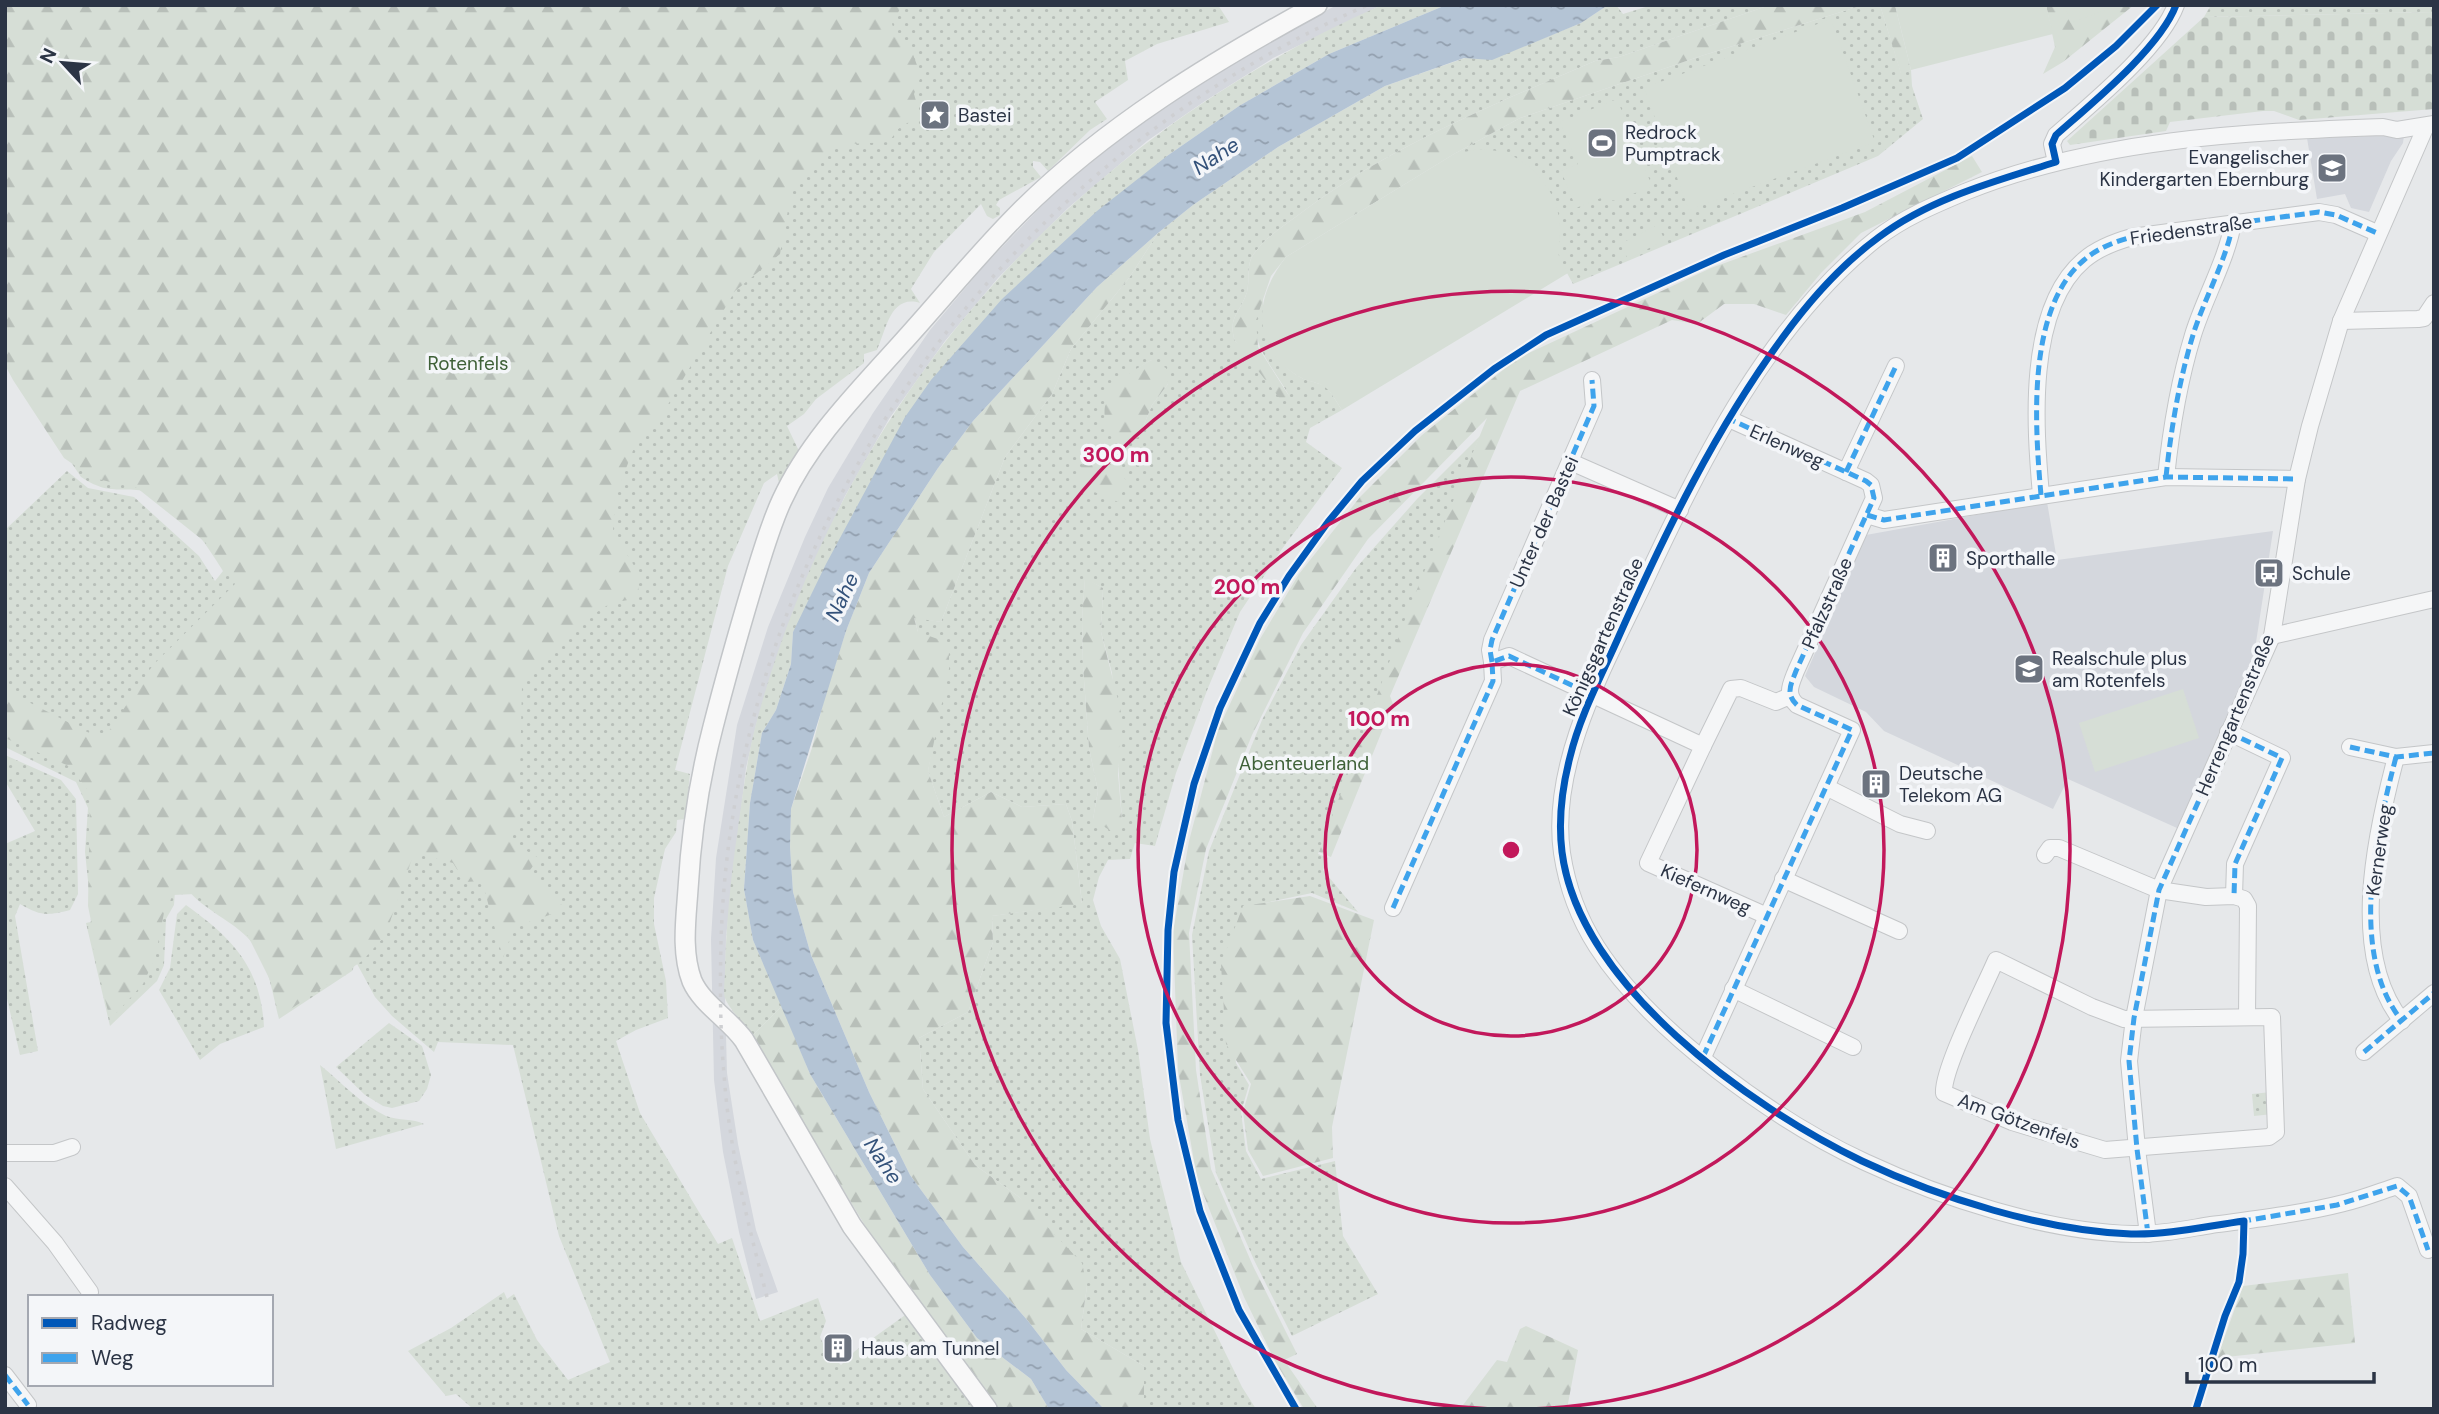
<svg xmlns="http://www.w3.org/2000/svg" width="2439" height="1414" viewBox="0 0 2439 1414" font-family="'DM Sans',sans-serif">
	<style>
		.built { fill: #d4d7dd }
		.green { fill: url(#green-dots); fill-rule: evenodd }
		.forest { fill: url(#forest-firs) }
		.cemetery { fill: url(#cemetery-stones) }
		.pitch { fill: #d6ded6 }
		.water { fill: url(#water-ripples) }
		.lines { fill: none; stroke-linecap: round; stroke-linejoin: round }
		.minor-casing { stroke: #c4c6c8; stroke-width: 18 }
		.major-casing { stroke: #c2c5c8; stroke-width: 22 }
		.minor { stroke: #f5f6f7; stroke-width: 16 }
		.major { stroke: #f8f8f8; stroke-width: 19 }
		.rail { stroke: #cecfd2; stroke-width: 3.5; stroke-dasharray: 3.5 7; stroke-linecap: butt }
		.quiet { stroke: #3ea3ec; stroke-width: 5; stroke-dasharray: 10 5; stroke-linecap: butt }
		.cycleway-casing { stroke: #f4f6f9; stroke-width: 11 }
		.cycleway { stroke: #0057b8; stroke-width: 7 }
		.ring { fill: none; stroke: #c2185b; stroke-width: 3.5 }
		.labels { text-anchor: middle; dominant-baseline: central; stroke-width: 7; stroke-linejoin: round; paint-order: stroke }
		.poi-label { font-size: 19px; fill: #2b3445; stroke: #f4f6f9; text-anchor: start }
		.street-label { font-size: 19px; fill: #2b3445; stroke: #f4f6f9 }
		.park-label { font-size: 19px; fill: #3f6138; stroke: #f4f6f9 }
		.water-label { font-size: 21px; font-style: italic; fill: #34527a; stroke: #f4f6f9 }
		.centre { fill: #c2185b; stroke: #f4f6f9; stroke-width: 3.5 }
		.ring-label { font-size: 21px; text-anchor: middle; font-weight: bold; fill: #c2185b; stroke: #f4f6f9; stroke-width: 7; stroke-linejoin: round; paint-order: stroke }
	</style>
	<defs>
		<pattern id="green-dots" width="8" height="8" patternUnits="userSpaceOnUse" patternTransform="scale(1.75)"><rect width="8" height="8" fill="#d6ded6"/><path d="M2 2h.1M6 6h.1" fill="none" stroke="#b8bfb9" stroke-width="1.8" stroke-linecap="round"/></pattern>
		<pattern id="forest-firs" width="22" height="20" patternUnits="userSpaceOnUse" patternTransform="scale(1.75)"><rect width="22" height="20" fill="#d6ded6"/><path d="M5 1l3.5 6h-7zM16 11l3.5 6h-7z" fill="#b8bfb9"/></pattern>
		<pattern id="cemetery-stones" width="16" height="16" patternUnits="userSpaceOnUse" patternTransform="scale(1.75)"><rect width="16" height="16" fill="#d6ded6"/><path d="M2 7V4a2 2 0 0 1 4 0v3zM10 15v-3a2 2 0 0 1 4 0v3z" fill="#b8bfb9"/></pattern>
		<pattern id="water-ripples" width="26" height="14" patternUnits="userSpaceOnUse" patternTransform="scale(1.75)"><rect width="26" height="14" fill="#b4c4d5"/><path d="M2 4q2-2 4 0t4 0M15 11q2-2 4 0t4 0" fill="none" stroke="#93a0af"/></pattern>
	</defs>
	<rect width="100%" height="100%" fill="#e6e8ea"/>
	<g class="built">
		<path d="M1337 5H1382L1273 58 1205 101 1147 141 1068 208 998 278 945 341 889 419 845 496 821 547 784 637 756 725 746 768 726 937 725 998 727 1073 738 1144 756 1230 778 1292 756 1299 739 1232 723 1152 714 1080 711 939 716 858 737 725 768 627 805 537 828 488 873 413 930 330 983 267 1056 191 1139 124 1196 85 1259 45Z"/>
		<path d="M2404 135 2403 143 2391 161 2369 212 2351 208 2345 194 2317 199 2307 138Z"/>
		<path d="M2047 502 2057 560 2273 531 2253 662 2177 828 2068 779 2053 809 1884 731 1866 712 1814 687 1805 676 1866 535Z"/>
	</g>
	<g class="green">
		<path d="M5 5H1218L1229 22 1157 44 1125 61 1128 80 1095 102 1107 119 1090 130 1048 171 1040 162 1033 161V167L1041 177 999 200 996 205 1000 208V215L993 219 987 216 981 204 934 252 911 289 920 303C890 294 886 331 877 350L864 354V363L816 399 804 414 787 426 799 451 779 483 777 474 764 483 728 566 675 770 690 774 685 819 677 820 676 832 665 849 654 898V924L666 981 668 1018 636 1030 616 1041 640 1113 718 1244 732 1238 760 1321 818 1298 826 1321 820 1337 826 1350 841 1365 855 1351 908 1313 977 1409H473L456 1394 446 1396 408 1351 451 1328 504 1292 507 1299 514 1294 537 1340 568 1380 610 1362 559 1236 513 1045 438 1042 434 1052 392 1016 375 997 356 962 352 971 279 1019C272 992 268 958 247 937 228 918 200 908 184 885L175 891 174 905 166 919 164 965 157 981 110 1026 86 923 99 920 90 900 85 852 88 808 76 782 5 747V530L67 471 88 488 134 497 199 556 215 581 223 571C209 548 176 499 149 492 121 485 111 497 81 477L5 364Z"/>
		<path d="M1382 5H1446L1329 54 1239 106 1167 156 793 632 791 664 776 710 762 733 750 803 744 889 753 940 782 1006 753 1035C746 1026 729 1009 725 998 723 992 725 979 725 972 726 924 731 876 738 828 743 793 747 758 756 724 843 397 1074 140 1382 5Z"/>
		<path d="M1608 5H1616L1623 14 1652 5H1770L1619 57 1595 61C1495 104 1393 145 1305 210 1287 224 1266 236 1253 255 1246 265 1250 280 1247 292 1241 312 1227 317 1235 341L1289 396C1277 372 1252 348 1256 320 1257 313 1261 305 1263 298 1262 332 1269 359 1300 377 1308 382 1319 382 1326 387 1332 393 1337 403 1342 410L1310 428 1306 442 1342 468 1282 549 1240 612 1208 688 1176 773 1155 846 1135 843 1130 859 1108 860 1099 877 1093 900 1101 926 1120 959 1138 1050 1150 1139 1181 1262 1242 1387 1256 1409H1144V1366L1081 1329 1087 1286 1019 1197 975 1165 923 1089 919 1038 968 1012 993 942 992 916 1082 903 1072 821 1066 804 1022 807 991 792 944 817 928 771 935 730 918 632 914 617 941 622 1005 457 1052 394 1071 349 1129 278 1158 233 1193 205 1278 147 1385 86 1465 58 1492 59 1581 23ZM1151 360 1168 384 1152 405 1139 437 1131 373ZM1085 579 1103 588 1101 632 1112 673 1122 820 1093 819 1098 791 1089 748 1083 666 1082 620Z"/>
		<path d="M1863 5H1880L1901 73 1911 70 1912 86 1923 119 1878 156 1573 284 1556 253 1560 228 1454 154 1520 118 1701 56Z"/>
		<path d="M2211 5H2434V12L2204 17Z"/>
		<path d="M1480 436 1409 612 1416 618 1318 854 1328 858 1323 870 1358 912 1312 893 1250 906 1227 965 1236 1063 1249 1085 1241 1112 1246 1151 1261 1179 1335 1161 1343 1236 1378 1294 1292 1336 1254 1260 1216 1173 1200 1075 1192 935 1209 851 1262 720 1301 645 1356 568 1417 499Z"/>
		<path d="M5 755 61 780 76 799 78 894 70 910C46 916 41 916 20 904L15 916 38 1051 20 1055 5 990V844L35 831 5 781Z"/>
		<path d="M186 905C232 938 261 967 264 1027L220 1044 200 1060 159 990 170 968 177 914Z"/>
		<path d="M389 1023 422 1046 431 1075 427 1089 419 1101 392 1108 383 1106 365 1095 336 1067Z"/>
		<path d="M320 1065C341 1082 362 1105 386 1116 399 1121 413 1118 424 1124L336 1149Z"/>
		<path d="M2271 1092 2273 1114 2254 1116 2252 1094Z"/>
	</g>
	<g class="forest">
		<path d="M5 5H902L892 24 899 41 911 49 921 76 914 94 920 115 898 129 889 142 850 144 826 151 792 188 780 254 735 291 666 408 637 440 615 497 613 532 638 572 639 598 611 603 572 628 522 686 519 816 511 842 539 858 530 870 540 888 567 909 514 927 503 958 482 881 465 882 453 863 414 853 385 936 362 961 279 1017 271 982 248 936 195 894 173 895 164 913 155 958 143 984 110 1020 88 927 91 921 88 906 90 794 71 767 5 738V690L103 740 153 665 235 584 205 542 137 488 93 478 64 458 13 380 5 365Z"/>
		<path d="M1770 5H1863L1701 56 1520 118 1454 154 1286 257 1271 276 1256 320 1258 347 1289 396 1281 400 1235 341C1227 317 1241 312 1247 292 1250 281 1246 265 1253 255 1266 236 1287 224 1305 210 1393 145 1495 104 1595 61L1619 57Z"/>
		<path d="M1880 5H1895L1911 70 1901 74Z"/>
		<path d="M2046 5H2134L2063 62 2043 74 2055 47Z"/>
		<path d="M1972 156 1982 172 1861 233 1821 273 1786 315 1754 304H1724L1697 324 1672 320 1520 391 1390 696 1393 704 1331 857 1319 852 1407 614 1487 418 1368 539 1303 633 1252 735 1206 849 1189 933 1196 1070 1211 1169 1253 1266 1297 1354 1284 1360 1318 1409H1304L1275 1361 1244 1297 1197 1178 1178 1070 1173 932 1189 841 1218 730 1260 639 1299 574 1360 497 1422 435 1518 358 1711 268 1865 212Z"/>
		<path d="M1158 233 1129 278 1071 349 1052 394 1005 457 941 622 914 618 918 632 949 643V669L928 771 944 817 991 792 1022 807 1066 804 1072 821 1082 904 992 916 993 942 968 1012 919 1038 923 1089 975 1165 1019 1197 1082 1263 1087 1286 1081 1329 1144 1366V1409H1104L1066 1370 1028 1321 963 1247 910 1175 869 1092 811 955 793 892 790 847 791 809 812 748 825 696 846 631 869 573 938 468 973 421 1097 287Z"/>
		<path d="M1151 360 1166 368 1168 384 1152 405 1139 437 1124 443C1100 425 1102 412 1110 385Z"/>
		<path d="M1101 461 1118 468 1127 482 1118 502 1078 485 1080 469 1084 463Z"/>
		<path d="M1085 578 1103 588 1101 632 1121 712 1118 774 1122 820 1115 834 1093 819 1098 791 1089 748 1083 666 1082 620Z"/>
		<path d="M1310 896 1374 920 1332 1127 1333 1158 1263 1176 1248 1150 1243 1112 1251 1084 1226 1044 1221 964 1243 906Z"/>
		<path d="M782 1006 810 1074 930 1275 977 1338 1031 1379 1049 1409H999L872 1237 775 1077 753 1035Z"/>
		<path d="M2348 1273 2355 1343 2217 1358 2243 1286Z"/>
		<path d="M1526 1326 1578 1350 1567 1409H1460L1497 1360 1507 1362 1520 1329Z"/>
	</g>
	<path class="cemetery" d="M2434 12V109L2299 120 2274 111H2263L2170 122 2166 131 2070 145 2067 141 2204 17Z"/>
	<g class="pitch">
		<path d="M1895 5H2046L2053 34 1911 70Z"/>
		<path d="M2064 5H2118L2071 23Z"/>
		<path d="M1831 19 1875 142 1689 210 1644 88Z"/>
		<path d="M1617 99 1652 186 1616 201 1601 198 1576 208 1561 171 1578 164 1560 122Z"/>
		<path d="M1479 149C1487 150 1497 150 1506 153 1536 165 1559 194 1560 228 1560 255 1552 246 1568 273L1342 410C1337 403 1332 393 1326 388 1321 383 1312 382 1306 380 1298 377 1289 370 1283 365 1250 331 1260 290 1286 257L1454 154Z"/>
		<path d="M1657 225 1665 240 1628 259 1620 244Z"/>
		<path d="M2183 689 2199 738 2095 772 2079 723Z"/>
	</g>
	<path class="water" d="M1446 5H1608L1581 23 1492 60 1464 58 1385 86 1278 147 1193 205 1158 233 1097 287 973 421 938 468 869 573 846 631 791 809 790 847 793 892 811 955 869 1092 910 1175 963 1247 1028 1321 1066 1370 1104 1409H1049L1031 1379 977 1338 930 1275 810 1074 753 940 744 889 750 803 762 733 776 710 791 664 793 632 826 564 905 417 931 380 1002 299 1097 211 1167 156 1239 106 1329 54Z"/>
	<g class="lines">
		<g class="minor-casing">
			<g id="minor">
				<path d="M2056 162 2052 144 2056 135C2091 104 2160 48 2176 5"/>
				<path d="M2341 321 2418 319 2424 318 2434 303"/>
				<path d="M1571 462 1680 510"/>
				<path d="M1846 472 1896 366"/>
				<path d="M2166 477C2171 429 2179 381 2193 335 2204 299 2227 259 2233 223"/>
				<path d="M2041 495C2035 427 2026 309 2084 260 2098 248 2114 242 2132 237L2319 212 2336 215 2377 233"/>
				<path d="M1867 515 1884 520 2166 477 2297 479"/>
				<path d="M2272 636 2434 599"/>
				<path d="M1492 662 1490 650 1492 640 1594 406 1592 380"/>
				<path d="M2228 732 2282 758 2235 864 2234 896"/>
				<path d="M1703 746 1731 689 1741 688 1776 702 1790 696"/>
				<path d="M2350 747 2396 757 2434 753"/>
				<path d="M2396 757C2376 833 2348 954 2402 1021"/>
				<path d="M1826 787 1900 824 1927 831"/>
				<path d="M2045 855 2050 848H2059L2159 890 2206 897 2234 896 2244 899 2248 906 2247 1016"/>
				<path d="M1783 879 1899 931"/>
				<path d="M1393 908 1493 681 1492 662 1509 656 1703 746 1648 863 1767 916"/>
				<path d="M1996 960 2092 1007 2124 1019 2272 1017 2276 1132 2269 1137 2105 1150 2012 1122 1944 1093C1942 1070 1985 986 1996 960Z"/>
				<path d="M1733 989 1853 1047"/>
				<path d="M2364 1052 2434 993"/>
				<path d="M1703 1057 1852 730 1797 705C1785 694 1791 684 1796 671L1874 498 1871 485 1866 481 1729 419"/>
				<path d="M5 1153H54L72 1147"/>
				<path d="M5 1186 55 1243 90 1292"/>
				<path d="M2148 1234 2137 1149 2129 1061 2134 1018 2159 890 2272 636 2297 479 2310 426 2341 321 2426 126"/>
				<path d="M2428 1250 2409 1196 2397 1186C2379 1192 2362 1199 2344 1203 2301 1214 2255 1219 2211 1225 2186 1229 2159 1235 2133 1234 2047 1232 1942 1198 1865 1162 1774 1120 1651 1031 1597 947 1579 919 1567 886 1562 853 1549 761 1608 660 1646 579 1702 458 1770 323 1876 239 1903 218 1934 205 1965 192 2097 139 2242 132 2383 127L2397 130 2434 124"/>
				<path d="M5 1375 28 1405"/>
			</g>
		</g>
		<g class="major-casing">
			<path id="major" d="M987 1409 852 1226 744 1040C729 1019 702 1004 692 981 681 952 686 919 688 889 691 834 699 781 713 727 725 680 738 634 752 587 761 558 769 528 782 500 809 441 858 392 901 344 941 300 978 254 1020 212 1105 127 1212 62 1317 5"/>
		</g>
		<use href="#minor" class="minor"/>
		<use href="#major" class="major"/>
		<path class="rail" d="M767 1297C748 1224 729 1149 724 1074 720 1030 720 985 721 941 733 536 999 164 1368 5"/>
		<g class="quiet">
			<path d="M1846 472 1896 366"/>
			<path d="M2166 477C2171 429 2179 381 2193 335 2204 299 2227 259 2233 223"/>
			<path d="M2041 495C2035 427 2026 309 2084 260 2098 248 2114 242 2132 237L2319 212 2336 215 2377 233"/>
			<path d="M1867 515 1884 520 2166 477 2297 479"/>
			<path d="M1492 662 1490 650 1492 640 1594 406 1592 380"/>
			<path d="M2228 732 2282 758 2235 864 2234 896"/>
			<path d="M2350 747 2396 757 2434 753"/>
			<path d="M2396 757C2376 833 2348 954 2402 1021"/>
			<path d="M1393 908 1493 681 1492 662 1509 656 1593 695"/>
			<path d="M2364 1052 2434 993"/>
			<path d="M1703 1057 1852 730 1797 705C1785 694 1791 684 1796 671L1874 498 1871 485 1866 481 1729 419"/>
			<path d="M2244 1224V1221L2337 1205 2397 1186 2409 1196 2428 1250"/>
			<path d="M2148 1234 2137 1149 2129 1061 2134 1018 2159 890 2272 636"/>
			<path d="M5 1375 28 1405"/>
		</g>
		<g class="cycleway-casing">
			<g id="cycleway">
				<path d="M2176 5C2160 48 2091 104 2056 135L2052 144 2056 162C1996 181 1931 198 1879 237 1842 264 1810 300 1783 337 1716 428 1665 533 1619 636 1602 675 1580 715 1570 757 1562 788 1558 820 1562 852 1579 985 1750 1107 1862 1161 1940 1198 2045 1231 2131 1234 2168 1235 2207 1226 2244 1221L2243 1254 2239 1282 2225 1316 2196 1409"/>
				<path d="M1296 1409 1239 1310 1200 1211 1178 1120 1166 1023 1168 930 1174 872 1194 784 1220 708 1260 623 1289 576 1328 522 1362 481 1415 431 1494 369 1546 335 1724 255 1842 208 1957 158 2065 88 2116 46 2157 5"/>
			</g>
		</g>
		<use href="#cycleway" class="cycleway"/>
	</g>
	<g class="ring">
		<circle cx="1511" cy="850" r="186"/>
		<circle cx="1511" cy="850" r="373"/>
		<path d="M1491 1409A559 559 0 1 1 1531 1409"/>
	</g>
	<defs>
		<g id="sight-square" transform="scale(1.575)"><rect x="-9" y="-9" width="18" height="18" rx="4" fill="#6c737f" stroke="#f4f6f9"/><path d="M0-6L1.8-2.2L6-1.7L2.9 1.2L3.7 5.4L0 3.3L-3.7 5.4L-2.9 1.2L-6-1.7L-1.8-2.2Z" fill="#fff"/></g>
		<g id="stadium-square" transform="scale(1.575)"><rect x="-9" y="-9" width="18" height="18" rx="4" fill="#6c737f" stroke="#f4f6f9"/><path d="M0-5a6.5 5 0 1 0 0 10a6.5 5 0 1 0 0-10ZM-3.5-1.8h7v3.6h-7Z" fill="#fff"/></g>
		<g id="school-square" transform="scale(1.575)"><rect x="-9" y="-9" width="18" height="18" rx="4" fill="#6c737f" stroke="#f4f6f9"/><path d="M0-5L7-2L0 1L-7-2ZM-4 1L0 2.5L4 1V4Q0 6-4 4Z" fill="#fff"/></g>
		<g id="building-square" transform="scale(1.575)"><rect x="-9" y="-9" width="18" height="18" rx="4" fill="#6c737f" stroke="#f4f6f9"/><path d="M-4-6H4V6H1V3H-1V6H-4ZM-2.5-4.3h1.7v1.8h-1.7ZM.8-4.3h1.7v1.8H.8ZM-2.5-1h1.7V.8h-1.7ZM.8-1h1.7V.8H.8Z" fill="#fff"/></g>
		<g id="bus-square" transform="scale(1.575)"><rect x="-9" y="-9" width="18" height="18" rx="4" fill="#6c737f" stroke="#f4f6f9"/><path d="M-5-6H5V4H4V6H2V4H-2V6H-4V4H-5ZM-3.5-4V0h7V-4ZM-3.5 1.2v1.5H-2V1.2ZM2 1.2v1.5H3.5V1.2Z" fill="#fff"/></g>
	</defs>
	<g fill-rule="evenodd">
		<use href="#sight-square" x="935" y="115"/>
		<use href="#stadium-square" x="1602" y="143"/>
		<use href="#school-square" x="2332" y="168"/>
		<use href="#building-square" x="1943" y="558"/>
		<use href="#bus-square" x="2269" y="573"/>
		<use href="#school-square" x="2029" y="669"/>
		<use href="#building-square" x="1876" y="784"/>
		<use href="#building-square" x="838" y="1348"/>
	</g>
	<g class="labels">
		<g class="poi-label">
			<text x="958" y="115">Bastei</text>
			<text x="1625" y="132">Redrock<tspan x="1625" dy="22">Pumptrack</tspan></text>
			<text x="2309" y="157" text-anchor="end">Evangelischer<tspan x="2309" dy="22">Kindergarten Ebernburg</tspan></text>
			<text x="1966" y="558">Sporthalle</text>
			<text x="2292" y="573">Schule</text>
			<text x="2052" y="658">Realschule plus<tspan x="2052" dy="22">am Rotenfels</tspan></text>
			<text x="1899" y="773">Deutsche<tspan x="1899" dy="22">Telekom AG</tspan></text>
			<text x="861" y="1348">Haus am Tunnel</text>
		</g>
		<g class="street-label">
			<text transform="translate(2191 230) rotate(-8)">Friedenstraße</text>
			<text transform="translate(1787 446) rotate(24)">Erlenweg</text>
			<text transform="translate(1544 522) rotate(-66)">Unter der Bastei</text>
			<text transform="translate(1827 603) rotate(-66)">Pfalzstraße</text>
			<text transform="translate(1603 637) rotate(-66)">Königsgartenstraße</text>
			<text transform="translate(2235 715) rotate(-67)">Herrengartenstraße</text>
			<text transform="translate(2379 850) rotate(-82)">Kernerweg</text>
			<text transform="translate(1706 889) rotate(24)">Kiefernweg</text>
			<text transform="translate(2019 1121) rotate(20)">Am Götzenfels</text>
		</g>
		<g class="park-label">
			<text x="468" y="363">Rotenfels</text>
			<text x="1304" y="763">Abenteuerland</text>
		</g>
		<g class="water-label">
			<text transform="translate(1216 156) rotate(-33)">Nahe</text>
			<text transform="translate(842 597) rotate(-65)">Nahe</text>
			<text transform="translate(883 1161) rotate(56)">Nahe</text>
		</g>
	</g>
	<circle cx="1511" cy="850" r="10" class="centre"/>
	<g class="ring-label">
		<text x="1116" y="462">300 m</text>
		<text x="1247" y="594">200 m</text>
		<text x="1379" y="726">100 m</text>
	</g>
	<rect width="2439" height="1414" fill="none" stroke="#2b3445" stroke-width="14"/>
	<rect x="28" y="1295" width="245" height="91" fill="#f4f6f9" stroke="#a4a8b1" stroke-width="2"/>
	<rect x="42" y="1318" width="35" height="10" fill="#0057b8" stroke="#a4a8b1" stroke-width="2"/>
	<text x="91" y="1330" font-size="21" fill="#2b3445">Radweg</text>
	<rect x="42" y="1353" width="35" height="10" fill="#3ea3ec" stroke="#a4a8b1" stroke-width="2"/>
	<text x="91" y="1365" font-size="21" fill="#2b3445">Weg</text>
	<g transform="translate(63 63) rotate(296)" stroke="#f4f6f9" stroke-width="5" paint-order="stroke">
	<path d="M0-5L12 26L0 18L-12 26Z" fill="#2b3445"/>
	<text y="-10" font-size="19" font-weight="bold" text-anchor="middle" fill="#2b3445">N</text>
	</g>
	<path d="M2187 1372v10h187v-10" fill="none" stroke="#2b3445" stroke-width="3.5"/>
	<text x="2198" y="1372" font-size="21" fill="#2b3445" stroke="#f4f6f9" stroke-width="5" paint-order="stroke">100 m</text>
</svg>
